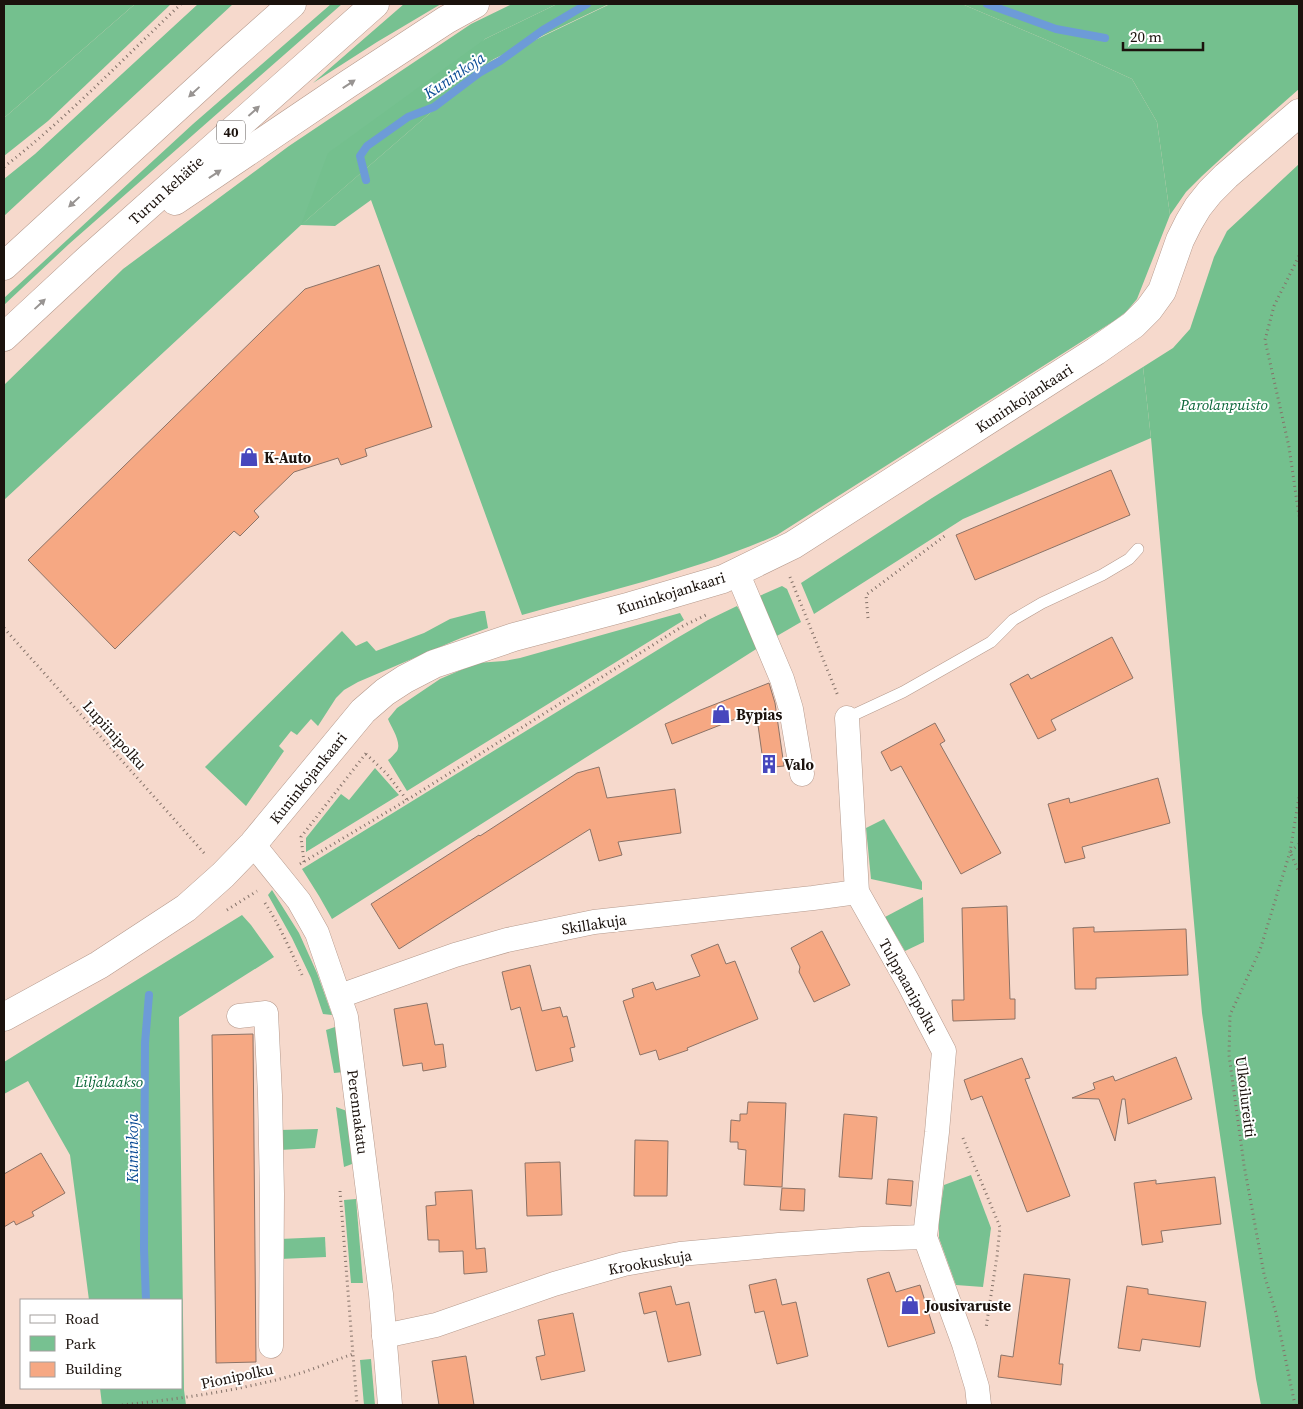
<svg xmlns="http://www.w3.org/2000/svg" width="1303" height="1409" viewBox="0 0 1303 1409" font-family="'Source Serif 4',serif">
	<style>
		.green { fill: #77c191 }
		.forest { fill: #74c08e }
		.lines { fill: none; stroke-linecap: round; stroke-linejoin: round }
		.stream { stroke: #6d9bd8; stroke-width: 8 }
		.building { fill: #f6a883; stroke: #8c7367 }
		.service-casing { stroke: #b59a8d; stroke-width: 12 }
		.minor-casing { stroke: #b59a8d; stroke-width: 25 }
		.tertiary-casing { stroke: #b59a8d; stroke-width: 29 }
		.trunk-casing { stroke: #b59a8d; stroke-width: 29 }
		.path { stroke: #847269; stroke-width: 3; stroke-dasharray: 1 4; stroke-linecap: butt }
		.service { stroke: #fff; stroke-width: 11 }
		.minor { stroke: #fff; stroke-width: 24 }
		.tertiary { stroke: #fff; stroke-width: 28 }
		.trunk { stroke: #fff; stroke-width: 28 }
		.oneway { fill: #989492 }
		.labels { text-anchor: middle; dominant-baseline: central; stroke-width: 4; stroke-linejoin: round; paint-order: stroke }
		.shield { fill: #fff; stroke: #5f5956; stroke-width: 1 }
		.shield-label { font-size: 14px; font-weight: bold; fill: #1b120d }
		.street-label { font-size: 15px; fill: #1b120d; stroke: #fff }
		.park-label { font-size: 15px; font-style: italic; fill: #096538; stroke: #fff }
		.poi-label { font-size: 15px; font-weight: bold; fill: #1b120d; stroke: #fff; text-anchor: start }
		.water-label { font-size: 16px; font-style: italic; fill: #0b4c95; stroke: #fff }
	</style>
	<rect width="100%" height="100%" fill="#f6d9cc"/>
	<g class="green">
		<path d="M135 4H171L48 121 4 156V118Z"/>
		<path d="M198 4H233L4 216V179L35 154Z"/>
		<path d="M331 4H342L69 244 4 305V298L193 124Z"/>
		<path d="M404 4H441L377 42 313 83Z"/>
		<path d="M512 4H557L485 39 302 224 489 62 610 4H962L1049 41 1132 79 1157 122 1170 215 1137 299 1126 312 1114 321 777 535C695 571 608 591 522 615L371 200 335 226 301 225 4 500V385L123 269 289 146 471 24Z"/>
		<path d="M1143 367 1151 438 963 519 814 614 801 583 932 498Z"/>
		<path d="M782 586 787 589 801 622 770 640 757 597Z"/>
		<path d="M737 606 761 646 332 919 319 896 302 869 677 638 708 620Z"/>
		<path d="M481 611H485L488 628 461 638 358 682 344 690 336 698 318 726 311 719 297 735 291 731 279 746 284 751 246 806 205 767 342 631 356 646 367 641 376 651 424 633 450 619Z"/>
		<path d="M680 613 684 620 407 791 388 760C391 758 394 754 397 751 402 742 391 727 388 719L397 708 440 679 477 663 504 661 520 658Z"/>
		<path d="M375 768 399 795 306 852V838L341 794 349 800Z"/>
		<path d="M884 819 922 882V890L871 879 866 828Z"/>
		<path d="M272 890 299 933 317 973 332 1015 323 1014 311 978 292 938 268 895Z"/>
		<path d="M923 897 924 942 905 951 885 917Z"/>
		<path d="M242 915 251 925 274 957 179 1017 184 1390 186 1405H102L100 1388H181V1300H89L70 1155 28 1081 4 1094V1062Z"/>
		<path d="M335 1027 342 1052 344 1072 334 1073 326 1030Z"/>
		<path d="M336 1107 347 1111 352 1164 344 1167Z"/>
		<path d="M318 1129 315 1148 280 1150 279 1130Z"/>
		<path d="M971 1175 991 1228 983 1287 956 1285 939 1238V1219L944 1185Z"/>
		<path d="M356 1199 363 1283H351L344 1200Z"/>
		<path d="M325 1237 326 1257 280 1259V1239Z"/>
		<path d="M371 1359 375 1405H364L360 1360Z"/>
	</g>
	<g class="forest">
		<path d="M4 4H135L4 118Z"/>
		<path d="M557 4H609L494 59 489 62 301 225 328 153 485 39Z"/>
		<path d="M962 4H1299V89L1240 141 1202 176 1186 192 1170 215 1157 122 1132 79 1049 41Z"/>
		<path d="M1299 164V1405H1261L1256 1379 1202 1013 1151 438 1143 367 1173 348 1190 329 1214 257 1227 231Z"/>
	</g>
	<g class="lines">
		<g class="stream">
			<path d="M987 4 1056 29 1105 38"/>
			<path d="M366 180 360 156 367 146 408 117 434 107 479 73 500 61 543 30 587 4"/>
			<path d="M146 1300 144 1249 145 1043 149 995"/>
		</g>
	</g>
	<g class="building">
		<path d="M379 265 432 427 365 449 367 456 341 465 338 458 294 472 254 511 259 517 240 536 234 531 115 649 28 560 305 289Z"/>
		<path d="M1111 470 1130 515 975 580 956 535Z"/>
		<path d="M1112 637 1133 678 1051 720 1056 730 1038 739 1010 684 1028 674 1031 679Z"/>
		<path d="M769 683 775 703 784 766 764 768 756 711 672 744 665 724Z"/>
		<path d="M935 723 945 741 940 744 1001 853 961 874 901 766 891 771 881 752Z"/>
		<path d="M599 767 607 798 675 789 681 833 618 842 622 855 599 861 590 829 399 949 371 904 479 835 480 836 577 773Z"/>
		<path d="M1158 778 1170 823 1082 847 1085 858 1065 863 1048 804 1069 798 1070 803Z"/>
		<path d="M1007 906 1010 999H1015V1019L953 1021 952 1000H964L962 908Z"/>
		<path d="M1094 927V932L1186 929 1188 975 1096 978V989H1075L1073 928Z"/>
		<path d="M822 931 850 985 814 1002 799 972 800 967 791 948Z"/>
		<path d="M718 944 726 964 735 961 758 1019 687 1048 688 1050 659 1060 656 1050 640 1055 623 1001 634 997 632 989 653 982 656 990 700 976 691 955Z"/>
		<path d="M530 965 542 1011 560 1007 563 1017 567 1016 575 1047 570 1048 573 1061 536 1071 520 1007 511 1010 502 972Z"/>
		<path d="M427 1003 435 1045 443 1044 446 1067 423 1071 422 1063 403 1066 394 1009Z"/>
		<path d="M253 1034 256 1362 216 1363 212 1035Z"/>
		<path d="M1176 1057 1192 1099 1128 1124 1125 1099H1122L1115 1141 1099 1099 1072 1098 1095 1089 1093 1083 1113 1076 1115 1081Z"/>
		<path d="M1022 1058 1030 1078 1025 1079 1070 1196 1027 1212 982 1096 971 1100 964 1080Z"/>
		<path d="M748 1102 786 1103 782 1187 744 1185 746 1150 738 1149V1142H730L731 1120 740 1121V1114H747Z"/>
		<path d="M844 1114 877 1117 872 1179 839 1177Z"/>
		<path d="M635 1140 668 1141 667 1196H634Z"/>
		<path d="M41 1153 65 1193 32 1212 34 1216 16 1225 14 1221 4 1227V1174Z"/>
		<path d="M560 1162 562 1215 527 1216 525 1163Z"/>
		<path d="M1215 1177 1221 1224 1161 1231 1163 1242 1142 1245 1134 1183 1156 1180V1184Z"/>
		<path d="M888 1179 913 1181 911 1206 886 1204Z"/>
		<path d="M782 1188 805 1189 804 1211 780 1210Z"/>
		<path d="M472 1190 476 1249 485 1248 487 1272 464 1274 463 1251 439 1252V1240H428L426 1206 436 1205 435 1192Z"/>
		<path d="M889 1272 896 1292 920 1285 935 1333 888 1347 867 1279Z"/>
		<path d="M1024 1274 1070 1279 1059 1364H1063L1061 1385 998 1377 1001 1355 1013 1357Z"/>
		<path d="M776 1279 782 1305 796 1302 808 1356 777 1364 764 1311 755 1313 749 1285Z"/>
		<path d="M671 1286 676 1305 689 1302 701 1355 668 1362 656 1311 644 1314 639 1293Z"/>
		<path d="M1127 1286 1148 1289V1294L1206 1302 1200 1347 1142 1339 1140 1351 1118 1348Z"/>
		<path d="M573 1313 585 1371 541 1380 536 1357 545 1355 538 1320Z"/>
		<path d="M466 1356 474 1405H439L432 1361Z"/>
	</g>
	<g class="lines">
		<g class="service-casing">
			<path id="service" d="M847 718 903 692 991 642 1013 620 1042 603 1102 575 1129 559 1138 549"/>
		</g>
		<g class="minor-casing">
			<g id="minor">
				<path d="M737 572 782 679 791 709 802 774"/>
				<path d="M847 718 857 892 908 982 944 1051 937 1132 925 1237 964 1344 977 1387 979 1405"/>
				<path d="M253 844 299 901 317 933 346 1017 381 1294 390 1405"/>
				<path d="M340 996 455 955 507 940 594 922 813 898 857 892"/>
				<path d="M239 1016 266 1013 270 1095 272 1194 271 1346"/>
				<path d="M384 1336 436 1325 554 1284 624 1264 680 1254 779 1245 862 1239 925 1237"/>
			</g>
		</g>
		<g class="tertiary-casing">
			<path id="tertiary" d="M4 1017 99 965 186 908 223 875 253 844 363 711 385 692 405 679 434 664 514 637 631 606 723 579 793 545 1096 351 1133 325 1149 309 1162 291 1180 240 1189 222 1198 207 1210 192 1226 176 1299 113"/>
		</g>
		<g class="trunk-casing">
			<g id="trunk">
				<path d="M175 201 348 84 446 20 475 4"/>
				<path d="M4 266 230 59 292 4"/>
				<path d="M4 337 87 260 375 4"/>
			</g>
		</g>
		<g class="path">
			<path d="M4 167C67 118 123 59 181 4"/>
			<path d="M1299 256 1274 306 1265 340 1289 447 1299 516"/>
			<path d="M790 577 838 696"/>
			<path d="M868 618 866 595 946 535"/>
			<path d="M4 628 205 854"/>
			<path d="M366 754 387 774 407 800"/>
			<path d="M1299 844 1290 852 1299 872"/>
			<path d="M304 862 301 837 367 752"/>
			<path d="M300 864 407 800 683 626 706 615"/>
			<path d="M265 903C280 926 291 952 303 977"/>
			<path d="M227 910 257 891"/>
			<path d="M963 1138 1000 1227 997 1256 986 1328"/>
			<path d="M340 1191 357 1405"/>
			<path d="M122 1405C179 1399 236 1391 291 1376 312 1370 333 1361 353 1354"/>
			<path d="M1295 1405 1276 1313 1264 1274 1244 1165 1229 1055 1230 1015 1260 950 1290 852 1299 797"/>
		</g>
		<use href="#service" class="service"/>
		<use href="#minor" class="minor"/>
		<use href="#tertiary" class="tertiary"/>
		<use href="#trunk" class="trunk"/>
	</g>
	<defs><path id="oneway-solid" d="M-6-.8H1V-3.2L6.5 0L1 3.2V.8H-6Z" transform="scale(1.25)"/></defs>
	<g class="oneway">
		<use href="#oneway-solid" transform="translate(349 84) rotate(-33)"/>
		<use href="#oneway-solid" transform="translate(194 92) rotate(137)"/>
		<use href="#oneway-solid" transform="translate(254 111) rotate(-42)"/>
		<use href="#oneway-solid" transform="translate(215 174) rotate(-34)"/>
		<use href="#oneway-solid" transform="translate(74 202) rotate(137)"/>
		<use href="#oneway-solid" transform="translate(40 304) rotate(-43)"/>
	</g>
	<defs>
		<g id="shop-bare" transform="scale(1.5)"><path d="M-5-2.5h2.3a2.7 3.5 0 0 1 5.4 0H5L5.5 6h-11ZM-1.5-2.5h3a1.5 2.3 0 0 0-3 0Z" fill="#4747bd" stroke="#fff" stroke-width="2.5" paint-order="stroke"/></g>
		<g id="building-bare" transform="scale(1.5)"><path d="M-4-6H4V6H1V3H-1V6H-4ZM-2.5-4.3h1.7v1.8h-1.7ZM.8-4.3h1.7v1.8H.8ZM-2.5-1h1.7V.8h-1.7ZM.8-1h1.7V.8H.8Z" fill="#4747bd" stroke="#fff" stroke-width="2.5" paint-order="stroke"/></g>
	</defs>
	<g fill-rule="evenodd">
		<use href="#shop-bare" x="249" y="457"/>
		<use href="#shop-bare" x="721" y="714"/>
		<use href="#building-bare" x="769" y="764"/>
		<use href="#shop-bare" x="910" y="1305"/>
	</g>
	<g class="labels">
		<rect class="shield" x="217" y="120.5" width="28" height="23" rx="4"/>
		<g class="shield-label">
			<text x="231" y="132">40</text>
		</g>
		<g class="street-label">
			<text transform="translate(166 190) rotate(-42)">Turun kehätie</text>
			<text transform="translate(1024 398) rotate(-33)">Kuninkojankaari</text>
			<text transform="translate(671 593) rotate(-17)">Kuninkojankaari</text>
			<text transform="translate(115 735) rotate(48)">Lupiinipolku</text>
			<text transform="translate(308 778) rotate(-51)">Kuninkojankaari</text>
			<text transform="translate(594 924) rotate(-9)">Skillakuja</text>
			<text transform="translate(909 986) rotate(61)">Tulppaanipolku</text>
			<text transform="translate(1246 1097) rotate(83)">Ulkoilureitti</text>
			<text transform="translate(358 1112) rotate(83)">Perennakatu</text>
			<text transform="translate(650 1262) rotate(-10)">Krookuskuja</text>
			<text transform="translate(237 1376) rotate(-12)">Pionipolku</text>
		</g>
		<g class="park-label">
			<text x="1224" y="404">Parolanpuisto</text>
			<text x="109" y="1081">Liljalaakso</text>
		</g>
		<g class="poi-label">
			<text x="264" y="457">K-Auto</text>
			<text x="736" y="714">Bypias</text>
			<text x="784" y="764">Valo</text>
			<text x="925" y="1305">Jousivaruste</text>
		</g>
		<g class="water-label">
			<text transform="translate(454 75) rotate(-34)">Kuninkoja</text>
			<text transform="translate(132 1148) rotate(-90)">Kuninkoja</text>
		</g>
	</g>
	<rect width="1303" height="1409" fill="none" stroke="#1b120d" stroke-width="10"/>
	<rect x="20" y="1299" width="162" height="90" fill="#ffffff" stroke="#a4a09e"/>
	<rect x="30" y="1315" width="25" height="8" fill="#ffffff" stroke="#a4a09e"/>
	<text x="65" y="1324" font-size="15" fill="#1b120d">Road</text>
	<rect x="30" y="1336" width="25" height="15" fill="#77c191" stroke="#a4a09e"/>
	<text x="65" y="1349" font-size="15" fill="#1b120d">Park</text>
	<rect x="30" y="1362" width="25" height="15" fill="#f6a883" stroke="#a4a09e"/>
	<text x="65" y="1374" font-size="15" fill="#1b120d">Building</text>
	<path d="M1123 42v8h80v-8" fill="none" stroke="#1b120d" stroke-width="2.5"/>
	<text x="1130" y="42" font-size="15" fill="#1b120d" stroke="#ffffff" stroke-width="4" paint-order="stroke">20 m</text>
</svg>
